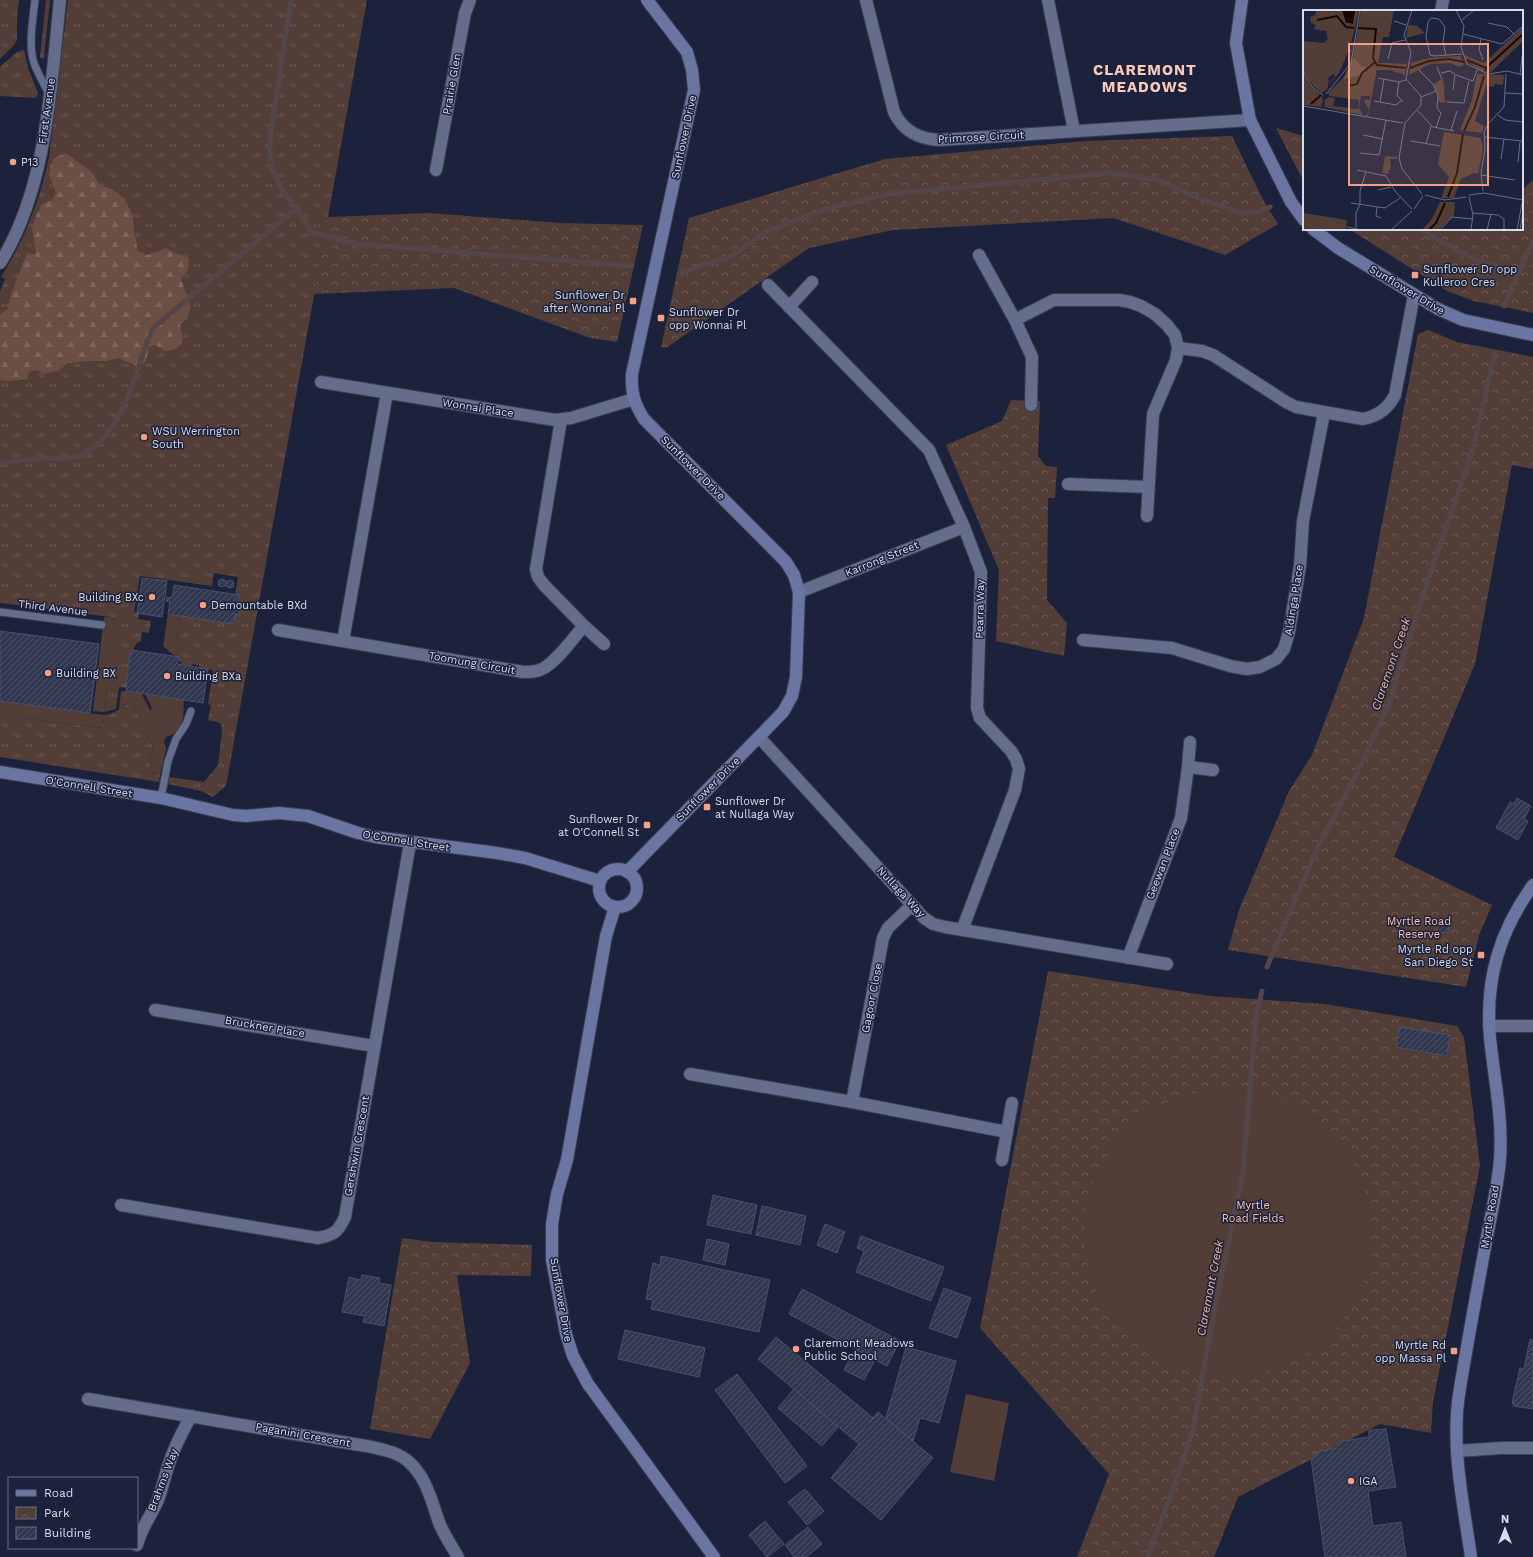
<svg xmlns="http://www.w3.org/2000/svg" width="1533" height="1557" viewBox="0 0 1533 1557" font-family="'Work Sans',sans-serif">
	<style>
		.grass { fill: url(#grass-tufts) }
		.forest { fill: url(#forest-firs) }
		.park { fill: url(#park-crowns) }
		.garden { fill: #533e37 }
		.lines { fill: none; stroke-linecap: round; stroke-linejoin: round }
		.stream { stroke: #544648; stroke-width: 5 }
		.building { fill: url(#building-hatch); stroke: #48506d }
		.lane-casing { stroke: #393d52; stroke-width: 9 }
		.street-casing { stroke: #393d52; stroke-width: 14 }
		.secondary-casing { stroke: #393d52; stroke-width: 14 }
		.lane { stroke: #646d8b; stroke-width: 7 }
		.street { stroke: #646d8b; stroke-width: 12 }
		.secondary { stroke: #6a75a1; stroke-width: 12 }
		.poi-dot { fill: #f39f83; stroke: #1c223b; stroke-width: 1.5 }
		.labels { text-anchor: middle; dominant-baseline: central; stroke-width: 3; stroke-linejoin: round; paint-order: stroke }
		.street-label { font-size: 11px; fill: #d8ddee; stroke: #1c223b }
		.poi-label { font-size: 11px; fill: #d8ddee; stroke: #1c223b; text-anchor: start }
		.park-label { font-size: 11px; fill: #fec4b0; stroke: #1c223b }
		.water-label { font-size: 12px; font-style: italic; fill: #edb4a0; stroke: #1c223b }
		.district-label { font-size: 15px; font-weight: bold; letter-spacing: 1px; fill: #fbcab9; stroke: #1c223b }
		.inset-river { fill: none; stroke: #1b0601; stroke-width: 2 }
		.inset-road { fill: none; stroke: #676d83; stroke-width: 1 }
		.view { fill: #f39f83; fill-opacity: 0.15; stroke: #f39f83; stroke-width: 2 }
		.inset-edge { fill: none; stroke: #d8ddee; stroke-width: 2 }
	</style>
	<defs>
		<pattern id="grass-tufts" width="24" height="20" patternUnits="userSpaceOnUse"><rect width="24" height="20" fill="#533e37"/><path d="M3 7l-1-3M5 7V3M7 7l1-3M15 17l-1-3M17 17v-4M19 17l1-3" fill="none" stroke="#6b5954"/></pattern>
		<pattern id="forest-firs" width="22" height="20" patternUnits="userSpaceOnUse"><rect width="22" height="20" fill="#6b4e44"/><path d="M5 1l3.5 6h-7zM16 11l3.5 6h-7z" fill="#7f675f"/></pattern>
		<pattern id="park-crowns" width="20" height="18" patternUnits="userSpaceOnUse"><rect width="20" height="18" fill="#533e37"/><path d="M2 6a3 3 0 1 1 6 0M12 15a3 3 0 1 1 6 0" fill="none" stroke="#6b5954"/></pattern>
		<pattern id="building-hatch" width="6" height="6" patternUnits="userSpaceOnUse"><rect width="6" height="6" fill="#31374e"/><path d="M-1 1l2-2M0 6l6-6M5 7l2-2" fill="none" stroke="#4e5468"/></pattern>
	</defs>
	<rect width="100%" height="100%" fill="#1c223b"/>
	<g class="grass">
		<path d="M0 0H19L17 18V40L14 45 0 59Z"/>
		<path d="M46 0H50L44 57 42 59 40 57Z"/>
		<path d="M68 0H367L226 786 213 797 201 791 168 784 169 777 204 782 218 765 222 732 221 724 217 722 208 720 211 705 208 704 213 670 201 668 199 665 193 664 190 666H186L175 648 180 616 239 615 240 609 237 608 235 595 238 577 214 573 212 586 140 576 134 612 139 613 138 619 151 621 149 633 142 632 141 641 136 644 133 650H131L126 682 127 683V688L119 687 116 709 104 712 107 690 116 680V622L111 617 0 603V292L5 279 1 277C25 239 40 200 49 157Z"/>
		<path d="M24 50 28 68 38 93 36 98 0 96V67L17 52Z"/>
		<path d="M130 703 133 704 153 747 149 772 160 774 159 782 0 757V715L103 728 104 715C115 715 121 706 130 703Z"/>
	</g>
	<path class="forest" d="M65 153 92 172 99 184 113 190 124 198 133 216 134 230 138 251 147 255 166 248 179 255 189 258 188 270 181 279 191 307 186 320 180 324 183 341 176 349 165 351 156 345 149 347 146 361 139 367 118 358 107 361H85L68 363 58 371 44 374 37 370 29 372 27 379 9 381 0 380V315L8 308 11 294 27 253 36 254 32 228 36 216 42 204 53 199 56 193 49 174 53 159Z"/>
	<g class="park">
		<path d="M1276 128 1304 136V182Z"/>
		<path d="M1232 136 1262 198 1278 224 1225 255 1113 218 893 230 809 248 666 348 661 347 689 218 885 159 1086 141Z"/>
		<path d="M1533 180V313L1474 301 1447 291 1349 229H1522V190Z"/>
		<path d="M429 213 560 223 643 225 617 342 590 338 454 288 314 294 328 217Z"/>
		<path d="M1428 330 1457 342 1533 357V469L1512 465 1475 664 1394 857 1492 905 1479 935 1466 987 1228 950 1239 910 1289 791 1312 755 1364 618 1418 334Z"/>
		<path d="M1011 400 1040 401 1038 456 1046 466 1057 467 1055 498H1048L1047 600 1067 623 1064 656 996 641 999 570 946 445 1002 421Z"/>
		<path d="M1048 971 1210 996 1325 1004 1457 1026 1464 1037 1480 1166 1433 1402 1431 1433 1380 1424 1238 1497 1214 1557H1077L1109 1474 980 1328Z"/>
		<path d="M402 1238 433 1242 532 1245 531 1276 457 1275 470 1363 430 1439 370 1429Z"/>
	</g>
	<g class="garden">
		<path d="M168 614 180 616 175 648 186 666 182 665 178 659 163 646Z"/>
		<path d="M104 617H111L116 622V685L114 689 107 690 104 712 93 711Z"/>
		<path d="M123 691 141 693 150 710 152 708 145 694 184 700C183 716 185 732 166 737L164 741 166 749 160 774 149 772 153 747 133 704H127L119 709 121 692Z"/>
		<path d="M0 701 104 715 103 728 0 715Z"/>
		<circle cx="1228" cy="1233" r="144"/>
		<path d="M966 1394 1009 1403 994 1481 950 1472Z"/>
	</g>
	<g class="lines">
		<g class="stream">
			<path d="M291 0 270 139V155L272 170 284 192 298 210 311 232 357 244 632 266"/>
			<path d="M1420 229C1451 247 1483 267 1519 273"/>
			<path d="M682 272 732 256 764 233 801 218 826 209 888 194 1112 173 1162 181 1190 195 1241 213 1257 212 1270 207"/>
			<path d="M1504 306 1533 241"/>
			<path d="M0 464C14 462 28 459 42 458 51 458 68 460 76 457 126 438 133 370 153 328L297 208"/>
			<path d="M1267 967 1315 853 1357 773 1389 704 1426 586 1472 452 1495 353"/>
			<path d="M1147 1557 1174 1487 1193 1430 1211 1328 1243 1172 1256 1017 1262 991"/>
		</g>
	</g>
	<g class="building">
		<path d="M142 578 167 581 162 617 137 613Z"/>
		<circle cx="222" cy="583" r="4"/>
		<circle cx="230" cy="584" r="4"/>
		<path d="M174 585 239 595 237 608 240 609 239 615 235 614 233 624 168 614 170 602 166 601 167 597 172 598Z"/>
		<path d="M0 631 99 644 90 713 0 701Z"/>
		<path d="M131 650 179 657 177 664 208 669 203 703 126 691 127 683H126Z"/>
		<path d="M1517 798 1531 806 1524 819 1528 821 1518 840 1496 828 1510 802 1514 804Z"/>
		<path d="M1439 922 1449 923 1448 933 1437 932Z"/>
		<path d="M1400 1027 1450 1035 1447 1056 1396 1047Z"/>
		<path d="M713 1195 757 1205 751 1234 707 1225Z"/>
		<path d="M762 1206 806 1216 800 1245 756 1235Z"/>
		<path d="M825 1224 845 1232 837 1253 817 1245Z"/>
		<path d="M861 1236 944 1267 931 1301 856 1272 864 1251 857 1248Z"/>
		<path d="M707 1239 729 1244 725 1265 703 1260Z"/>
		<path d="M661 1256 770 1280 759 1332 651 1309 653 1300 646 1299 653 1263 660 1265Z"/>
		<path d="M362 1275 380 1278 379 1283 391 1285 384 1326 363 1322 365 1316 342 1312 349 1277 361 1280Z"/>
		<path d="M944 1288 971 1298 957 1338 929 1328Z"/>
		<path d="M802 1289 900 1341 887 1366 789 1314Z"/>
		<path d="M625 1330 705 1348 699 1377 618 1359Z"/>
		<path d="M776 1337 873 1418 854 1440 758 1359Z"/>
		<path d="M1530 1339 1533 1340V1409L1513 1406 1514 1404 1512 1403 1520 1368 1524 1369Z"/>
		<path d="M906 1347 956 1361 939 1423 920 1418 913 1441 886 1418Z"/>
		<path d="M854 1351 874 1362 864 1380 844 1370Z"/>
		<path d="M737 1374 807 1466 785 1483 715 1390Z"/>
		<path d="M794 1389 838 1427 822 1446 778 1408Z"/>
		<path d="M878 1412 933 1458 881 1520 831 1478 859 1444 854 1440Z"/>
		<path d="M1386 1429 1396 1487 1368 1491 1373 1526 1401 1522 1406 1557H1325L1311 1459 1321 1450 1325 1451 1326 1450 1336 1448 1342 1441 1369 1437V1430Z"/>
		<path d="M805 1489 824 1511 807 1525 788 1502Z"/>
		<path d="M765 1521 784 1544 767 1557 749 1535Z"/>
		<path d="M808 1527 822 1544 806 1557H794L785 1545Z"/>
	</g>
	<g class="lines">
		<g class="lane-casing">
			<g id="lane">
				<path d="M35 0C33 18 28 46 34 63 38 74 44 84 49 94"/>
				<path d="M0 612 102 625"/>
				<path d="M161 798 168 761 176 739 186 724 191 711"/>
			</g>
		</g>
		<g class="street-casing">
			<g id="street">
				<path d="M866 0 894 112C903 131 919 139 939 140L1250 120"/>
				<path d="M1048 0 1074 131"/>
				<path d="M1441 11 1443 0"/>
				<path d="M436 170 465 13 470 0"/>
				<path d="M979 255 1015 320 1032 357 1031 405"/>
				<path d="M0 263C47 189 51 85 60 0"/>
				<path d="M768 285 929 450 964 527 981 572 977 708 980 718 1011 751 1016 759 1019 769 1015 790 962 930"/>
				<path d="M789 307 812 282"/>
				<path d="M1015 320 1054 300H1119L1130 302 1141 306 1155 314 1167 325 1175 335 1178 348 1176 360 1153 414 1147 516"/>
				<path d="M1178 348 1202 351 1213 355 1286 402 1296 407 1363 419C1378 416 1388 409 1395 395L1414 295"/>
				<path d="M321 382 555 420 571 418 634 399"/>
				<path d="M561 420 536 569 538 577 544 585 584 626 604 644"/>
				<path d="M1068 484 1148 487"/>
				<path d="M799 592 964 527"/>
				<path d="M278 630 523 672C530 672 538 672 544 668 559 659 572 639 584 626"/>
				<path d="M1083 640 1172 648 1230 666 1247 669 1260 667 1276 659 1284 649 1289 632 1300 566 1303 521 1324 413"/>
				<path d="M343 641 387 393"/>
				<path d="M759 737 924 918 933 924 945 927 1167 964"/>
				<path d="M1188 767 1213 770"/>
				<path d="M1128 958 1181 818 1188 767 1190 742"/>
				<path d="M155 1010 374 1046"/>
				<path d="M1489 1026H1533"/>
				<path d="M690 1074 852 1102 1007 1132"/>
				<path d="M852 1102 883 938 888 928 912 905"/>
				<path d="M1002 1160 1012 1103"/>
				<path d="M121 1205 318 1238C334 1235 338 1232 345 1217L410 843"/>
				<path d="M88 1399 372 1447C385 1450 399 1453 409 1462 427 1478 432 1503 440 1525 445 1536 452 1547 458 1557"/>
				<path d="M1457 1451 1501 1448H1533"/>
				<path d="M137 1545C141 1528 151 1516 158 1500 163 1487 165 1474 170 1461 175 1445 183 1431 191 1416"/>
			</g>
		</g>
		<g class="secondary-casing">
			<g id="secondary">
				<path d="M1242 0 1236 43 1250 120 1291 202 1304 220"/>
				<path d="M1313 229 1338 248 1438 309 1463 320 1533 335"/>
				<path d="M0 772 161 798 233 815 246 816 279 813 308 816 358 833 375 837 497 853 525 858 600 881"/>
				<circle cx="618" cy="888" r="19"/>
				<path d="M627 872 783 712 792 696 796 677 799 592 794 575 786 562 644 419C634 403 631 393 632 374L694 90 692 70 687 52 647 0"/>
				<path d="M615 907 606 936 567 1160 557 1194 552 1224V1260L566 1334 573 1356 588 1384 714 1557"/>
				<path d="M1471 1557C1463 1501 1450 1444 1460 1388 1468 1339 1477 1291 1486 1242 1491 1214 1498 1186 1500 1159 1503 1118 1494 1078 1490 1038 1485 980 1499 932 1533 885"/>
			</g>
		</g>
		<use href="#lane" class="lane"/>
		<use href="#street" class="street"/>
		<use href="#secondary" class="secondary"/>
	</g>
	<g class="poi-dot">
		<circle cx="13" cy="162" r="4"/>
		<rect x="1411" y="271" width="8" height="8" rx="2"/>
		<rect x="629" y="297" width="8" height="8" rx="2"/>
		<rect x="657" y="314" width="8" height="8" rx="2"/>
		<circle cx="144" cy="437" r="4"/>
		<circle cx="152" cy="597" r="4"/>
		<circle cx="203" cy="605" r="4"/>
		<circle cx="48" cy="673" r="4"/>
		<circle cx="167" cy="676" r="4"/>
		<rect x="703" y="803" width="8" height="8" rx="2"/>
		<rect x="643" y="821" width="8" height="8" rx="2"/>
		<rect x="1477" y="951" width="8" height="8" rx="2"/>
		<circle cx="796" cy="1349" r="4"/>
		<rect x="1450" y="1347" width="8" height="8" rx="2"/>
		<circle cx="1351" cy="1481" r="4"/>
	</g>
	<g class="labels">
		<g class="street-label">
			<text transform="translate(452 84) rotate(-80)">Prairie Glen</text>
			<text transform="translate(47 111) rotate(-82)">First Avenue</text>
			<text transform="translate(684 137) rotate(-78)">Sunflower Drive</text>
			<text transform="translate(981 137) rotate(-3)">Primrose Circuit</text>
			<text transform="translate(1407 290) rotate(31)">Sunflower Drive</text>
			<text transform="translate(478 408) rotate(9)">Wonnai Place</text>
			<text transform="translate(693 468) rotate(45)">Sunflower Drive</text>
			<text transform="translate(882 559) rotate(-22)">Karrong Street</text>
			<text transform="translate(1294 600) rotate(-81)">Aldinga Place</text>
			<text transform="translate(53 608) rotate(7)">Third Avenue</text>
			<text transform="translate(980 609) rotate(-89)">Pearra Way</text>
			<text transform="translate(472 663) rotate(10)">Toomung Circuit</text>
			<text transform="translate(89 787) rotate(9)">O'Connell Street</text>
			<text transform="translate(708 789) rotate(-45)">Sunflower Drive</text>
			<text transform="translate(406 841) rotate(9)">O'Connell Street</text>
			<text transform="translate(1163 864) rotate(-69)">Geewan Place</text>
			<text transform="translate(901 892) rotate(47)">Nullaga Way</text>
			<text transform="translate(872 998) rotate(-79)">Gagoor Close</text>
			<text transform="translate(265 1027) rotate(10)">Bruckner Place</text>
			<text transform="translate(357 1146) rotate(-80)">Gershwin Crescent</text>
			<text transform="translate(1490 1217) rotate(-80)">Myrtle Road</text>
			<text transform="translate(561 1300) rotate(80)">Sunflower Drive</text>
			<text transform="translate(303 1435) rotate(10)">Paganini Crescent</text>
			<text transform="translate(163 1480) rotate(-69)">Brahms Way</text>
		</g>
		<g class="poi-label">
			<text x="21" y="162">P13</text>
			<text x="1423" y="269">Sunflower Dr opp<tspan x="1423" dy="13">Kulleroo Cres</tspan></text>
			<text x="625" y="295" text-anchor="end">Sunflower Dr<tspan x="625" dy="13">after Wonnai Pl</tspan></text>
			<text x="669" y="312">Sunflower Dr<tspan x="669" dy="13">opp Wonnai Pl</tspan></text>
			<text x="152" y="431">WSU Werrington<tspan x="152" dy="13">South</tspan></text>
			<text x="144" y="597" text-anchor="end">Building BXc</text>
			<text x="211" y="605">Demountable BXd</text>
			<text x="56" y="673">Building BX</text>
			<text x="175" y="676">Building BXa</text>
			<text x="715" y="801">Sunflower Dr<tspan x="715" dy="13">at Nullaga Way</tspan></text>
			<text x="639" y="819" text-anchor="end">Sunflower Dr<tspan x="639" dy="13">at O'Connell St</tspan></text>
			<text x="1473" y="949" text-anchor="end">Myrtle Rd opp<tspan x="1473" dy="13">San Diego St</tspan></text>
			<text x="804" y="1343">Claremont Meadows<tspan x="804" dy="13">Public School</tspan></text>
			<text x="1446" y="1345" text-anchor="end">Myrtle Rd<tspan x="1446" dy="13">opp Massa Pl</tspan></text>
			<text x="1359" y="1481">IGA</text>
		</g>
		<g class="park-label">
			<text x="1419" y="921">Myrtle Road<tspan x="1419" dy="13">Reserve</tspan></text>
			<text x="1253" y="1205">Myrtle<tspan x="1253" dy="13">Road Fields</tspan></text>
		</g>
		<g class="water-label">
			<text transform="translate(1391 664) rotate(-71)">Claremont Creek</text>
			<text transform="translate(1210 1288) rotate(-79)">Claremont Creek</text>
		</g>
		<g class="district-label">
			<text x="1145" y="70">CLAREMONT<tspan x="1145" dy="17">MEADOWS</tspan></text>
		</g>
	</g>
	<g transform="translate(1303 10)">
		<rect width="220" height="220" fill="#1c223b"/>
		<path d="M39 0 43 13H50L52 0H56L47 38 49 42H45L36 63 26 74 25 69 27 72 32 66 30 64 25 68V78L19 83 11 77 0 60V31L21 33 25 29 23 21 18 20 17 23V20L11 19 13 15 8 13 7 7 12 5 13 1ZM58 0H91L86 27H80L65 106 61 105H64L66 99 61 92 62 89 67 90V86H58L56 98 60 105 21 97 22 90 26 87 32 88 30 96 55 99 56 90 27 86 25 83 45 63 50 48ZM0 62 9 78 18 85 20 91 18 97 0 95Z" fill="#533e37"/>
		<path d="M51 47 58 56 63 57 62 64 40 69Z" fill="#6b4e44"/>
		<path d="M105 15 114 16 122 23 103 28ZM220 17V31L188 62 179 61 164 51 161 45 181 53ZM157 46 161 54 157 57 147 53 127 54 106 65 108 53 126 48ZM75 53H85L104 54 102 65 87 60H74ZM174 64 201 65 200 75 191 74V77L183 76 172 111 181 116 179 123 157 120 169 90ZM137 70H140L141 76 142 93 136 92 131 74ZM141 122 178 128 180 139 175 164 171 163 158 169 151 188H138L146 167 135 154ZM82 146 94 147V149H87L88 157 85 164 79 163ZM137 192H152L151 205 135 220H119L129 209ZM0 203 44 210 43 220H0Z" fill="#533e37"/>
		<path d="M144 145a13 13 0 1 1 26 0a13 13 0 1 1-26 0ZM0 208 11 211 17 220H0Z" fill="#533e37"/>
		<path d="M39 0H52L50 14 43 12Z" fill="#1b0601"/>
		<path class="inset-river" d="M14 10 34 6 43 17 51 18M55 18 73 19 70 48 74 55 103 58M164 50 183 58M107 58 126 51 146 49 161 52M182 61 185 56 220 24M45 76 54 74 59 63 72 52M8 94 18 85M161 121 172 97 181 66M145 187 154 163 160 124M126 220 133 213 142 193"/>
		<path class="inset-road" d="M109 0 101 25 108 42 103 69 118 86V95L102 113 96 148 99 159 119 184M153 0 161 16 158 37 164 54 185 64 204 61 220 65M159 10 171 0M91 11 103 15M185 13 204 17 211 24M160 24 199 34 220 16M178 29 176 39 180 50M143 45 140 32 142 17 136 9 128 8 125 12 123 27 127 45 131 46 159 44M85 49 89 33 102 30M134 57 139 70M115 59 130 74 135 85 134 98 138 103 133 118M0 61 10 78 20 85M138 63 147 61 152 64 150 80M217 64 220 40M153 65 170 71 174 60M75 68 96 72 103 70M96 72 94 85 100 92M202 83 220 84M23 84 48 53 57 0M118 87 133 81M71 91 93 95 99 90M77 92 81 69M144 92 161 93 166 71M0 96 100 113M114 100 130 117 151 121M195 105 202 110 220 112M148 120 154 101M60 125 80 129M181 127 219 131M108 131 137 136M123 134 128 116M57 143 76 145 83 110M198 149 201 129M215 152 217 132M54 160 83 166 92 181 109 199M178 165 212 170M75 180 88 177M180 181 178 163 182 139 181 122 185 114 201 97 203 64M181 183 220 190M122 185 142 190 163 187M166 185 181 183M166 187 170 205 168 220M48 193 82 198 97 188M57 194V181L63 162M74 197 73 206 78 208M111 199 120 186M170 203 195 205 201 209V220M44 217 58 220M53 219V203L57 194M88 220 109 201M137 220 149 207 170 209M184 220 188 204M214 220 220 188M217 220 220 202"/>
		<path class="view" d="M46 34H185V175H46Z"/>
		<rect width="220" height="220" class="inset-edge"/>
	</g>
	<rect x="8" y="1477" width="130" height="72" fill="#1c223b" stroke="#676d83"/>
	<rect x="16" y="1490" width="20" height="6" fill="#6a75a1" stroke="#676d83"/>
	<text x="44" y="1497" font-size="12" fill="#d8ddee">Road</text>
	<rect x="16" y="1507" width="20" height="12" fill="url(#park-crowns)" stroke="#676d83"/>
	<text x="44" y="1517" font-size="12" fill="#d8ddee">Park</text>
	<rect x="16" y="1527" width="20" height="12" fill="url(#building-hatch)" stroke="#676d83"/>
	<text x="44" y="1537" font-size="12" fill="#d8ddee">Building</text>
	<g transform="translate(1505 1529)" stroke="#1c223b" stroke-width="3" paint-order="stroke">
	<path d="M0-3L7 15L0 10L-7 15Z" fill="#d8ddee"/>
	<text y="-6" font-size="11" font-weight="bold" text-anchor="middle" fill="#d8ddee">N</text>
	</g>
</svg>
